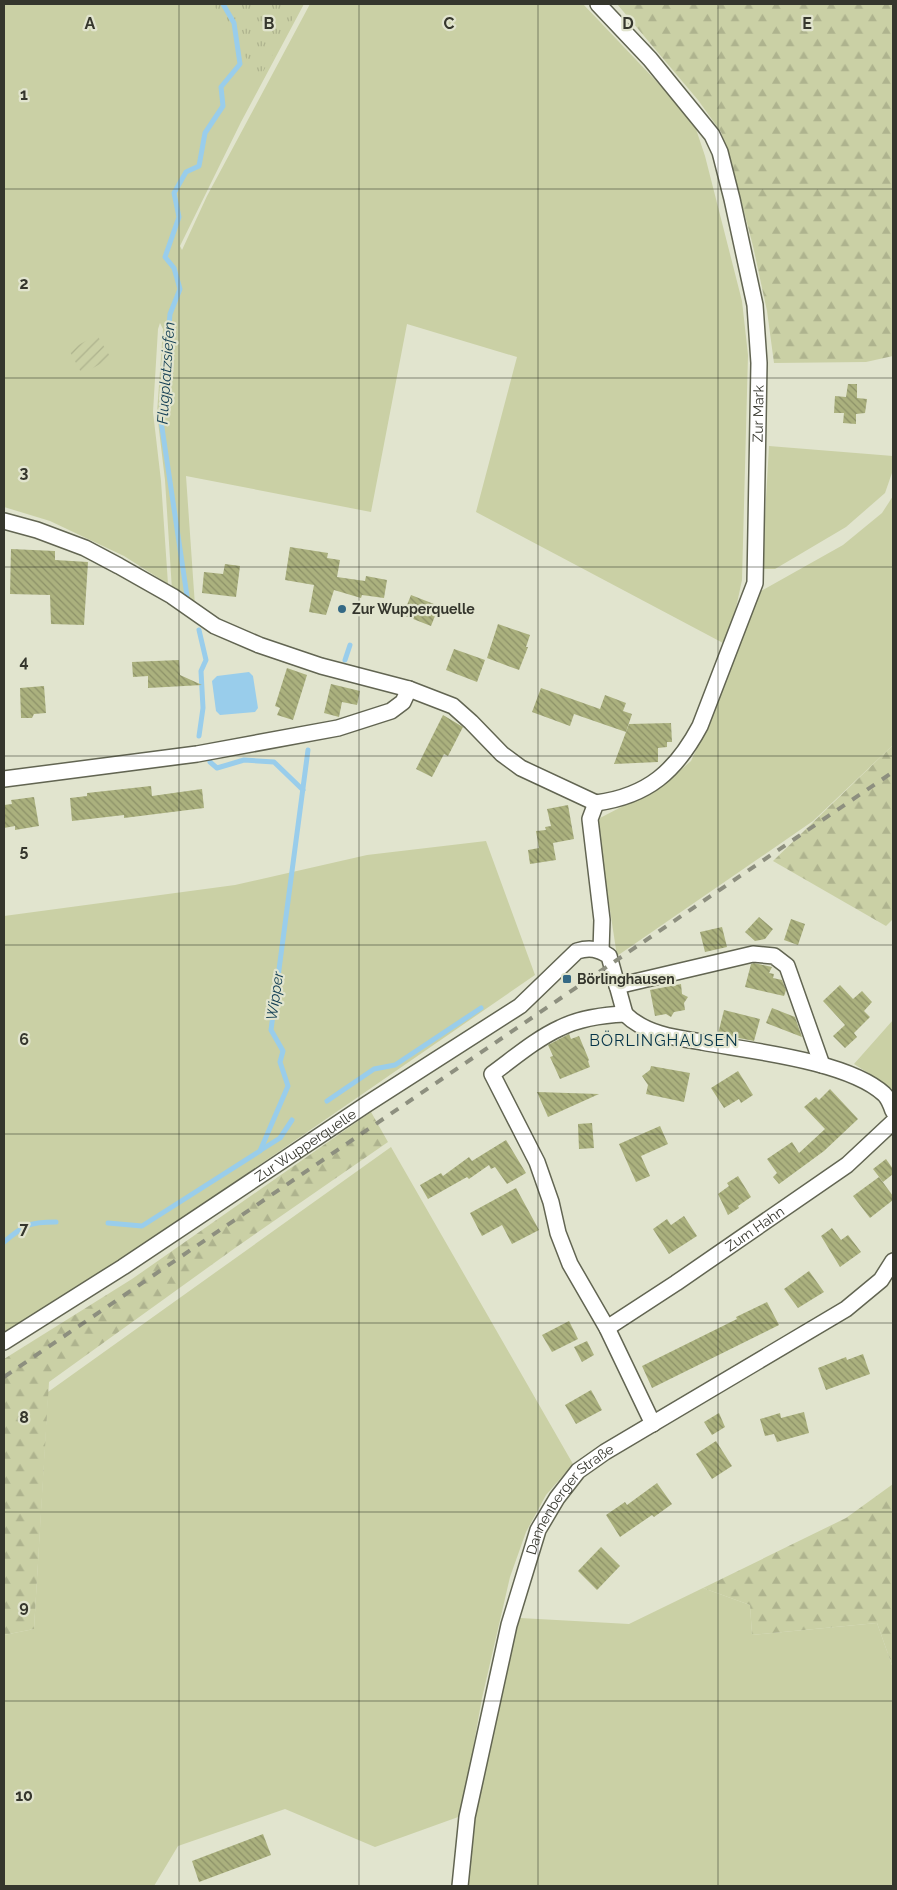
<svg xmlns="http://www.w3.org/2000/svg" width="897" height="1890" viewBox="0 0 897 1890" font-family="Raleway,sans-serif">
	<style>
		.grass { fill: #cad0a5 }
		.forest { fill: url(#forest-firs) }
		.park { fill: url(#park-tufts) }
		.garden { fill: url(#garden-furrows) }
		.water { fill: #99cdeb }
		.lines { fill: none; stroke-linecap: round; stroke-linejoin: round }
		.stream { stroke: #99cdeb; stroke-width: 5 }
		.building { fill: url(#building-back-hatch) }
		.street-casing { stroke: #626552; stroke-width: 18 }
		.street { stroke: #fff; stroke-width: 15 }
		.rail { stroke: #8d8f7f; stroke-width: 4; stroke-dasharray: 9 9; stroke-linecap: butt }
		.grid { fill: none; stroke: #35362d; stroke-width: 1; stroke-opacity: 0.55 }
		.poi-dot { fill: #346985; stroke: #e1e4ce; stroke-width: 2 }
		.labels { text-anchor: middle; dominant-baseline: central; stroke-width: 4.5; stroke-linejoin: round; paint-order: stroke }
		.street-label { font-size: 14px; fill: #35362d; stroke: #e1e4ce }
		.poi-label { font-size: 14px; font-weight: bold; fill: #35362d; stroke: #e1e4ce; text-anchor: start }
		.water-label { font-size: 15px; font-style: italic; fill: #154055; stroke: #e1e4ce }
		.quarter-label { font-size: 16px; letter-spacing: 1px; fill: #033247; stroke: #e1e4ce }
		.grid-label { font-size: 16px; text-anchor: middle; font-weight: bold; fill: #35362d; stroke: #e1e4ce; stroke-width: 4.5; stroke-linejoin: round; paint-order: stroke }
	</style>
	<defs>
		<pattern id="forest-firs" width="22" height="20" patternUnits="userSpaceOnUse" patternTransform="scale(1.25)"><rect width="22" height="20" fill="#cad0a5"/><path d="M5 1l3.5 6h-7zM16 11l3.5 6h-7z" fill="#aeb38e"/></pattern>
		<pattern id="park-tufts" width="24" height="20" patternUnits="userSpaceOnUse" patternTransform="scale(1.25)"><rect width="24" height="20" fill="#cad0a5"/><path d="M3 7l-1-3M5 7V3M7 7l1-3M15 17l-1-3M17 17v-4M19 17l1-3" fill="none" stroke="#aeb38e"/></pattern>
		<pattern id="garden-furrows" width="10" height="10" patternUnits="userSpaceOnUse" patternTransform="scale(1.25)"><rect width="10" height="10" fill="#cad0a5"/><path d="M-1 1l2-2M0 10L10 0M9 11l2-2" fill="none" stroke="#aeb38e"/></pattern>
		<pattern id="building-back-hatch" width="6" height="6" patternUnits="userSpaceOnUse" patternTransform="scale(1.25)"><rect width="6" height="6" fill="#abb17e"/><path d="M-1 5l2 2M0 0l6 6M5-1l2 2" fill="none" stroke="#8c9168"/></pattern>
	</defs>
	<rect width="100%" height="100%" fill="#e1e4ce"/>
	<g class="grass">
		<path d="M4 4H304L241 122 180 246 182 250 207 196 310 4H583L677 103 696 129 705 156 742 301 748 355 742 580 736 608 723 643 476 512 517 357 407 324 371 512 186 476 195 606 172 590 165 480 157 413 163 329 160 323 158 329 153 412 161 481 168 584 124 556 50 521 4 507Z"/>
		<path d="M769 446 893 456V470L885 493 846 527 775 569H762Z"/>
		<path d="M893 496V745L813 821 617 956 597 825 600 818 650 792 669 780 691 761 705 730 748 613 761 591 843 545 882 513Z"/>
		<path d="M486 841 535 975 110 1268 4 1335V916L235 885 367 855Z"/>
		<path d="M893 1020V1094L890 1087 854 1064Z"/>
		<path d="M391 1147 573 1464 546 1495 526 1532 510 1577 482 1698 461 1816 375 1847 285 1809 178 1846 154 1886H4V1635L34 1629 48 1392Z"/>
		<path d="M703 1588 750 1605 752 1635 877 1623 893 1668V1886H465L475 1818 498 1699 520 1618 629 1624Z"/>
	</g>
	<g class="forest">
		<path d="M617 4H893V356L866 362 774 363 767 311 753 246 730 158 721 132 698 100Z"/>
		<path d="M893 745V919L886 926 773 861Z"/>
		<path d="M371 1112 388 1142 235 1248 49 1382 34 1629 4 1635V1359L132 1279Z"/>
		<path d="M893 1484V1668L877 1623 752 1635 750 1605 703 1588 846 1518Z"/>
	</g>
	<path class="park" d="M213 4H301L259 79Z"/>
	<path class="garden" d="M97 335 111 358 82 374 69 350Z"/>
	<path class="water" d="M249 672 253 676 258 708 255 712 220 715 216 711 212 681 217 676Z"/>
	<g class="lines">
		<g class="stream">
			<path d="M187 596 161 421 170 314 180 289 174 268 165 257 179 217 174 193 186 172 199 166 205 133 223 106 221 87 240 64 234 23 223 4"/>
			<path d="M345 660 350 645"/>
			<path d="M199 736 203 708 201 671 206 660 199 630"/>
			<path d="M210 762 217 768 244 760 274 762 303 790"/>
			<path d="M327 1101 374 1069 395 1065 481 1008"/>
			<path d="M261 1150 280 1138 292 1120"/>
			<path d="M108 1223 142 1226 260 1151 288 1086 280 1062 283 1051 271 1030 308 750"/>
			<path d="M4 1242C24 1225 28 1222 56 1222"/>
		</g>
	</g>
	<g class="building">
		<path d="M848 384H857V398L867 399 865 413 856 414V424L843 423 844 413H834L835 396 846 397Z"/>
		<path d="M290 547 328 553 327 558 340 560 337 577 365 581 366 576 387 580 384 598 362 595 361 598 334 590 326 615 309 612 314 585 285 580Z"/>
		<path d="M11 549 55 551V560L88 562 84 625 51 624 50 595 10 594Z"/>
		<path d="M225 564 240 566 236 597 202 593 204 572 223 574Z"/>
		<path d="M411 595 439 606 431 626 403 615Z"/>
		<path d="M498 624 530 635 526 647H528L519 670 487 658Z"/>
		<path d="M454 649 485 660 477 682 446 670Z"/>
		<path d="M179 660 180 675 202 685 148 688V676L133 677 132 662Z"/>
		<path d="M287 668 307 675 293 720 277 715 280 708 275 706Z"/>
		<path d="M331 684 360 691 357 705 342 702 339 717 324 713Z"/>
		<path d="M44 686 46 713 34 714 32 718H21L20 688Z"/>
		<path d="M541 688 600 709 605 695 626 703 623 711 632 714 626 732 574 714 570 726 532 712Z"/>
		<path d="M443 715 463 727 448 756 444 754 432 777 416 769Z"/>
		<path d="M671 723 672 742H667V747L658 748V762L614 764 629 724Z"/>
		<path d="M151 786 152 796 202 789 204 808 124 818V815L72 821 70 798 87 796V793Z"/>
		<path d="M34 797 39 826 15 830V826L4 828V805L12 804 11 800Z"/>
		<path d="M568 805 574 839 553 843 556 860 530 864 528 850 539 848 536 831 546 830 545 827 551 826 547 809Z"/>
		<path d="M759 917 773 929 765 939 755 941 745 932Z"/>
		<path d="M791 919 805 924 798 945 784 940Z"/>
		<path d="M722 927 727 947 705 952 700 932Z"/>
		<path d="M754 963 772 967 769 973 774 974 773 978 782 980 786 990 784 996 745 987 751 964Z"/>
		<path d="M681 984 682 994 688 997 684 1003 685 1010 674 1012 671 1017 666 1014 655 1016 650 990Z"/>
		<path d="M840 985 853 999 862 991 872 1002 864 1011 870 1017 854 1033 857 1037 845 1048 833 1036 845 1025 823 1001Z"/>
		<path d="M772 1008 795 1017 802 1037 766 1023Z"/>
		<path d="M724 1010 760 1019 754 1041 718 1034Z"/>
		<path d="M569 1034 571 1039 579 1036 589 1060 588 1061 590 1067 560 1079 550 1057 553 1056 548 1045Z"/>
		<path d="M651 1066 690 1073 684 1102 646 1094 648 1085 642 1076 650 1070Z"/>
		<path d="M738 1071 753 1095 741 1103 739 1099 724 1108 711 1088Z"/>
		<path d="M830 1089 858 1119 824 1151 779 1184 773 1177 777 1173 767 1159 792 1142 799 1153 825 1129 804 1107 816 1097 819 1100Z"/>
		<path d="M537 1092 599 1094 548 1117Z"/>
		<path d="M592 1123 594 1148 579 1149 578 1124Z"/>
		<path d="M660 1126 668 1144 641 1156 650 1176 636 1182 619 1144Z"/>
		<path d="M506 1140 526 1173 507 1184 495 1167 491 1169 489 1165 469 1179 467 1177 428 1199 420 1185 441 1173 443 1176 469 1157 472 1161Z"/>
		<path d="M886 1159 893 1169V1174L883 1182 873 1169Z"/>
		<path d="M738 1176 751 1197 738 1206 739 1208 728 1215 718 1194 729 1186 727 1183Z"/>
		<path d="M879 1177 893 1196V1200L870 1218 853 1196Z"/>
		<path d="M516 1188 539 1230 512 1244 502 1225 482 1236 470 1213Z"/>
		<path d="M684 1216 697 1236 669 1254 653 1229 667 1219 671 1225Z"/>
		<path d="M832 1228 841 1240 848 1235 861 1252 840 1267 821 1236Z"/>
		<path d="M809 1271 824 1292 798 1308 784 1289Z"/>
		<path d="M767 1302 779 1325 652 1388 642 1366 737 1319 736 1317Z"/>
		<path d="M569 1321 578 1339 552 1352 542 1335Z"/>
		<path d="M587 1341 594 1355 582 1362 574 1347Z"/>
		<path d="M863 1354 870 1374 826 1390 818 1368 846 1357 847 1360Z"/>
		<path d="M591 1390 602 1410 576 1424 565 1405Z"/>
		<path d="M804 1412 809 1433 777 1442 774 1434 765 1436 760 1419 780 1413 781 1418Z"/>
		<path d="M719 1413 725 1427 712 1435 704 1422Z"/>
		<path d="M716 1441 732 1466 712 1479 696 1454Z"/>
		<path d="M657 1483 672 1504 654 1517 652 1515 620 1537 606 1515 625 1502 627 1505Z"/>
		<path d="M601 1547 620 1566 597 1590 578 1571Z"/>
		<path d="M263 1834 271 1855 199 1882 192 1861Z"/>
	</g>
	<g class="lines">
		<g class="street-casing">
			<g id="street">
				<path d="M4 521 37 530 85 548 119 566 172 596 215 626 259 645 321 666 409 689 453 706 471 722 502 754 521 768 596 803"/>
				<path d="M4 779 197 754 338 728 391 711 403 702 409 689"/>
				<path id="s1" d="M596 803C648 796 676 771 700 726L755 583 759 363 755 305 732 199 720 152 712 135 650 59 598 4"/>
				<path d="M596 803 590 819 602 920 601 951"/>
				<path d="M617 986 753 954 774 956 787 966 822 1065"/>
				<path d="M625 1014C602 1015 580 1018 560 1028 536 1039 514 1058 492 1074L537 1162 551 1202 558 1233 570 1264 607 1328 653 1424"/>
				<path d="M625 1014C645 1034 675 1038 702 1042 751 1051 848 1061 884 1094 888 1098 891 1105 893 1111"/>
				<path id="s2" d="M607 1328 676 1283 847 1165 893 1122"/>
				<path id="s3" d="M4 1342 123 1267 367 1104 520 1006 577 951C590 947 598 949 609 956L625 1014"/>
				<path id="s4" d="M460 1886 467 1817 509 1625 538 1530 557 1498 578 1471 605 1452 846 1309 881 1280 893 1261"/>
			</g>
		</g>
		<use href="#street" class="street"/>
		<path class="rail" d="M4 1377 893 772"/>
	</g>
	<path class="grid" d="M179 4V1886M359 4V1886M538 4V1886M718 4V1886M4 189H893M4 378H893M4 567H893M4 756H893M4 945H893M4 1134H893M4 1323H893M4 1512H893M4 1701H893"/>
	<g class="poi-dot">
		<circle cx="342" cy="609" r="5"/>
		<rect x="562" y="974" width="10" height="10" rx="2.5"/>
	</g>
	<g class="labels">
		<g class="street-label">
			<text stroke="none"><textPath href="#s1" startOffset="458">Zur Mark</textPath></text>
			<text stroke="none"><textPath href="#s3" startOffset="360">Zur Wupperquelle</textPath></text>
			<text stroke="none"><textPath href="#s2" startOffset="178">Zum Hahn</textPath></text>
			<text stroke="none"><textPath href="#s4" startOffset="409">Dannenberger Straße</textPath></text>
		</g>
		<g class="poi-label">
			<text x="352" y="609">Zur Wupperquelle</text>
			<text x="577" y="979">Börlinghausen</text>
		</g>
		<g class="water-label">
			<text transform="translate(166 373) rotate(-86)">Flugplatzsiefen</text>
			<text transform="translate(275 996) rotate(-82)">Wipper</text>
		</g>
		<g class="quarter-label">
			<text x="664" y="1040">BÖRLINGHAUSEN</text>
		</g>
	</g>
	<g class="grid-label">
		<text x="90" y="29">A</text>
		<text x="269" y="29">B</text>
		<text x="449" y="29">C</text>
		<text x="628" y="29">D</text>
		<text x="807" y="29">E</text>
		<text x="24" y="100">1</text>
		<text x="24" y="289">2</text>
		<text x="24" y="478">3</text>
		<text x="24" y="667">4</text>
		<text x="24" y="856">5</text>
		<text x="24" y="1045">6</text>
		<text x="24" y="1234">7</text>
		<text x="24" y="1423">8</text>
		<text x="24" y="1612">9</text>
		<text x="24" y="1801">10</text>
	</g>
	<rect width="897" height="1890" fill="none" stroke="#35362d" stroke-width="10"/>
</svg>
